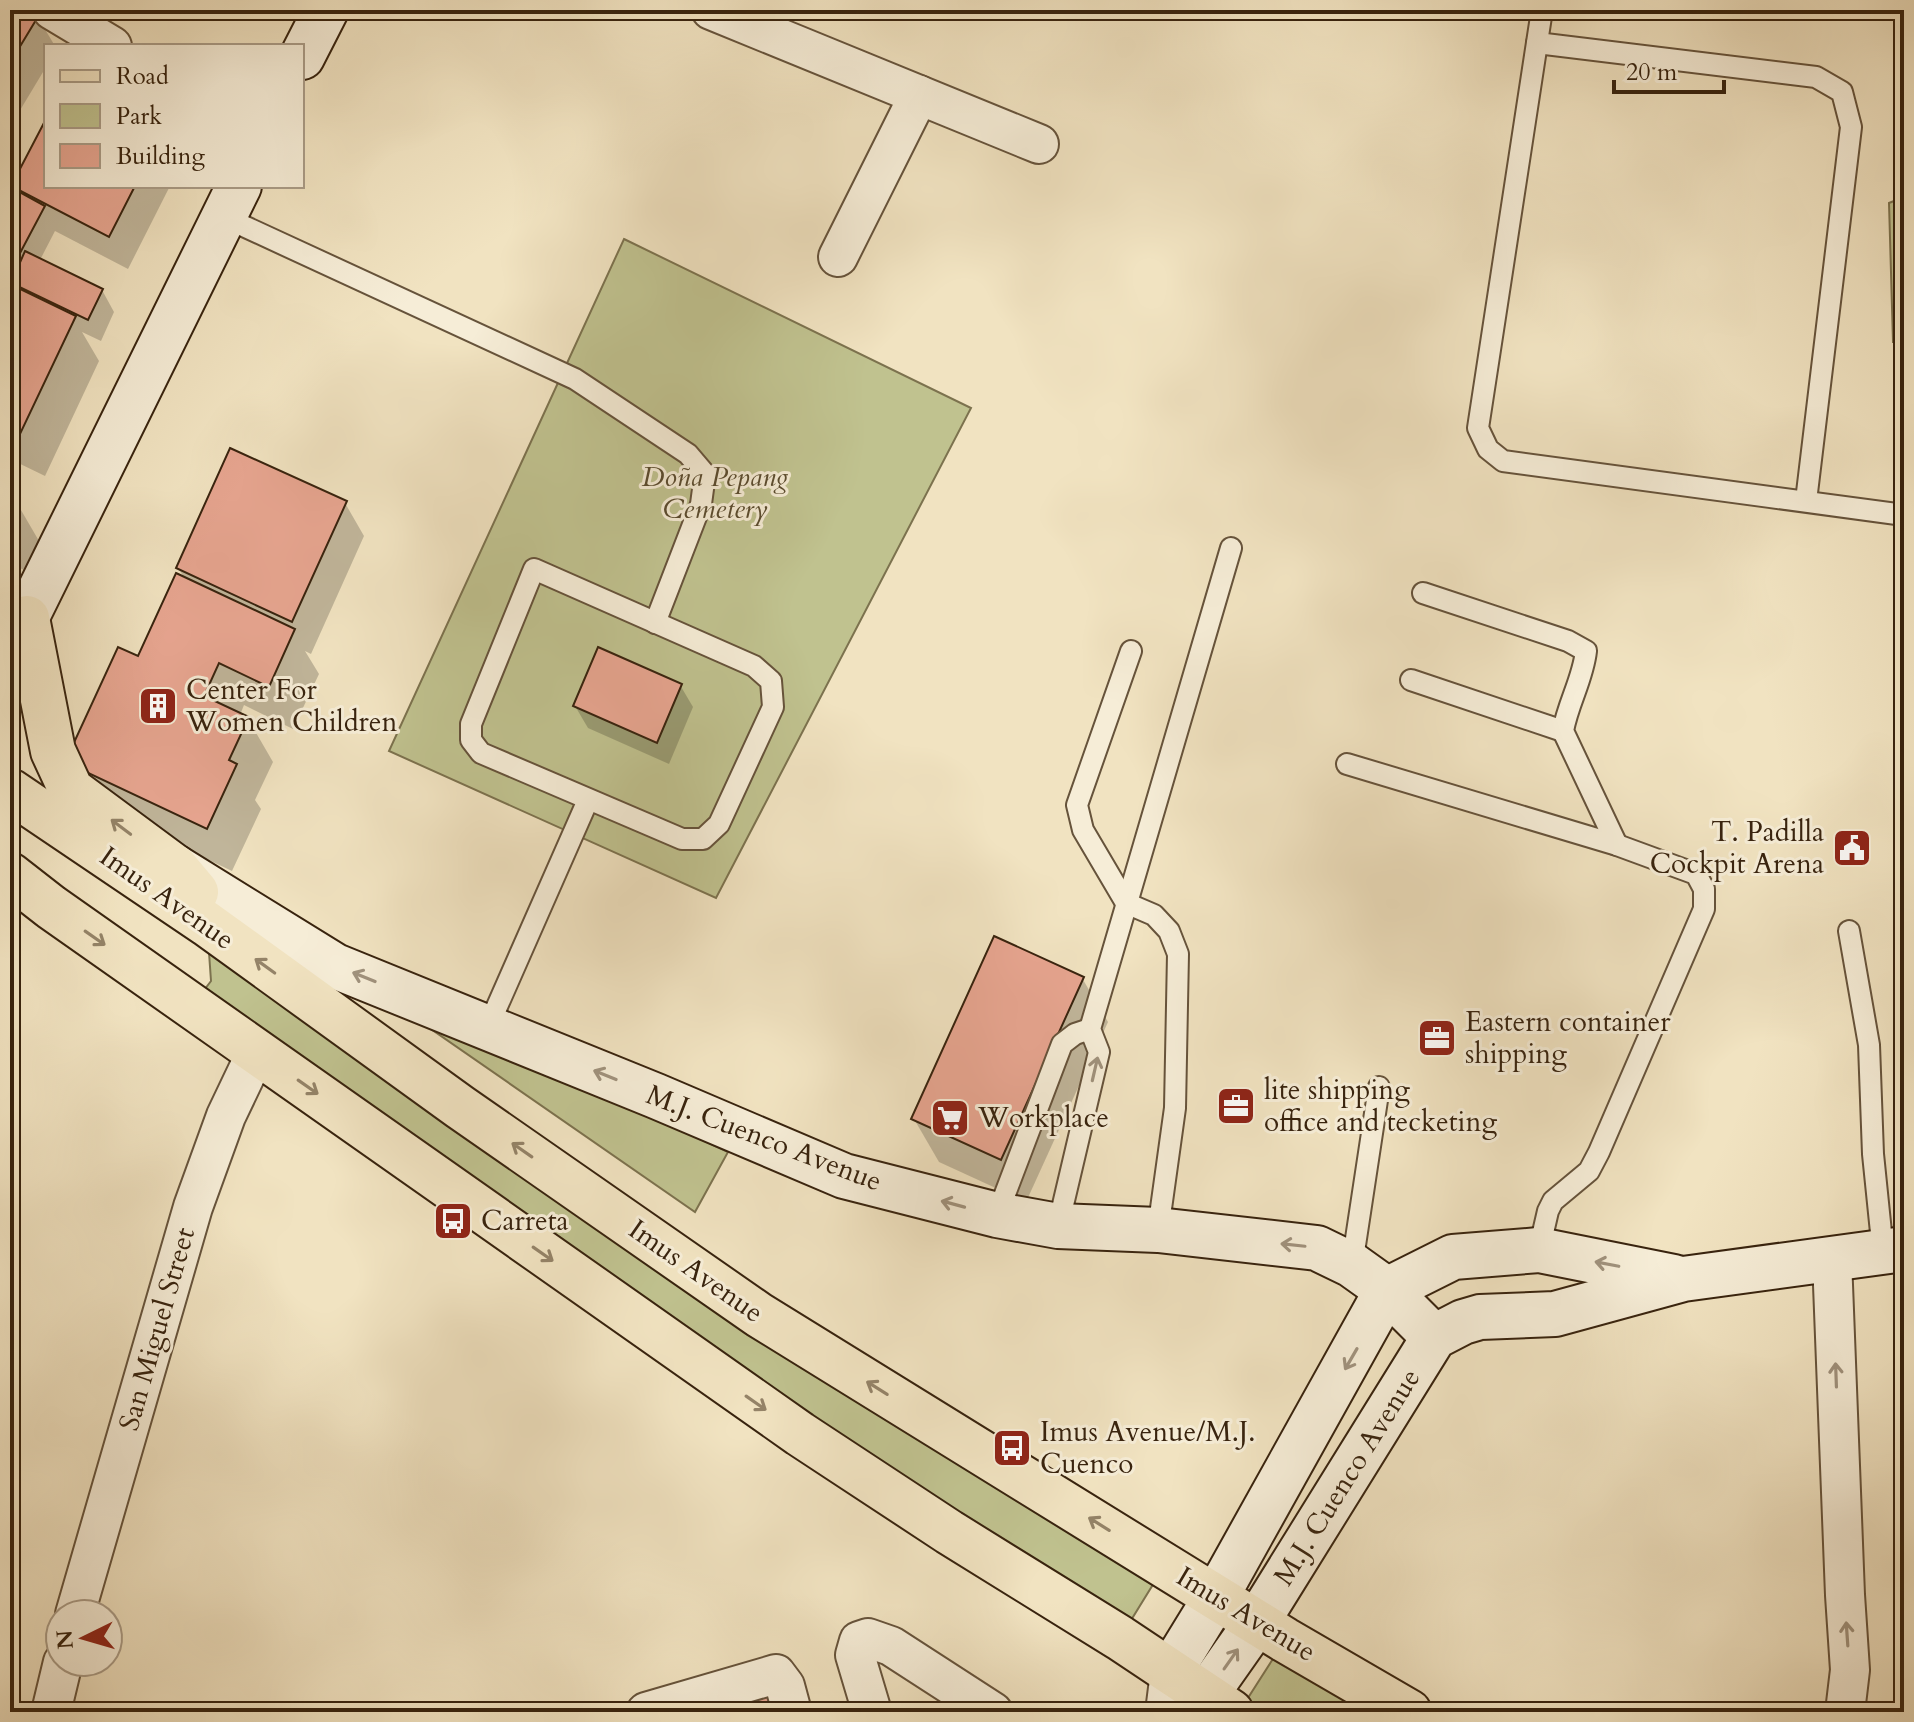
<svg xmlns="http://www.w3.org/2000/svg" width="1914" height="1722" viewBox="0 0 1914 1722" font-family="Cardo,serif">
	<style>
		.green { fill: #c0c28f; stroke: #7c724e; stroke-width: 2 }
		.shadow { fill: #0003 }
		.building { fill: #e7a590; stroke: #38230e; stroke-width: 2 }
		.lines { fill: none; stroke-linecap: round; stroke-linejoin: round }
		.service-casing { stroke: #66533b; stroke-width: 24 }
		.minor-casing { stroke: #66533b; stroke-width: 42 }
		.secondary-casing { stroke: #38230e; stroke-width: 48 }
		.primary-casing { stroke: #38230e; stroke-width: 48 }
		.service { stroke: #f6edd7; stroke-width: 20 }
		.minor { stroke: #f6edd7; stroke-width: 38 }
		.secondary { stroke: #f6edd7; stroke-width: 44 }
		.primary { stroke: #f1e3c1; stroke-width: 44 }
		.oneway { stroke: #948368 }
		.oneway2 { stroke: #a0927d }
		.labels { text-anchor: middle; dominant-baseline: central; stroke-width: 6; stroke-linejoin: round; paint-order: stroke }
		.park-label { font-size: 28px; font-style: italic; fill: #5a4b2e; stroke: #f6edd7 }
		.poi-label { font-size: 28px; fill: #38230e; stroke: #f6edd7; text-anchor: start }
		.street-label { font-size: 28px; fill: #38230e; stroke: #f6edd7 }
	</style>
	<rect width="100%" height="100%" fill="#f1e3c1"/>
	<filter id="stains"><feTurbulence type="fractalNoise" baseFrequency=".0025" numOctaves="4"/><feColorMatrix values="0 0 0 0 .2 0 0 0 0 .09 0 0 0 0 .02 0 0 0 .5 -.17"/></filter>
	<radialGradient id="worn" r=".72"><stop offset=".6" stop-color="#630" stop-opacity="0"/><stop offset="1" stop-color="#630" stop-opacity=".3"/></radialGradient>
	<g class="green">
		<path d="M1904 197V342H1893L1889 203Z"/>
		<path d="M624 239 971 408 716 898 389 751Z"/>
		<path d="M207 924 1165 1565 1120 1638 192 1006 211 981Z"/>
		<path d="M350 973 728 1152 695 1212Z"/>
		<path d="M1285 1640 1406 1712H1239Z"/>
	</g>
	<g class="shadow">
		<path d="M10 10H27L37 16 55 46H46V67L10 127Z"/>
		<path d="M46 123V186H170L128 269 55 231 40 260 102 290 114 312 101 341 82 332 99 361 45 476 10 459V287L17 290 13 283 19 270 10 265V205L17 192 14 186Z"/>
		<path d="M10 495 14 498 39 541 24 570 16 566 10 577Z"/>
		<path d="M345 503 364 536 311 654 305 651 319 674 293 729 244 705 240 715 248 719 273 762 255 800 261 809 232 871 92 805 67 762 138 659 185 579 178 568Z"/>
		<path d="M680 685 693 707 669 764 588 728 575 706Z"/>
		<path d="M1082 978 1108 1022 1026 1202 939 1162 914 1119Z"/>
	</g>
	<g class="building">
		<path d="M10 10H31L39 15 10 63Z"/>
		<path d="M46 119V186H135L109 237 11 186Z"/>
		<path d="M16 190 45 206 19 255 10 251V201Z"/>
		<path d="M25 251 103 289 88 320 11 283Z"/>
		<path d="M10 284 76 316 20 434 10 429Z"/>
		<path d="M230 448 347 501 292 622 176 568Z"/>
		<path d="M176 573 295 629 269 687 219 663 204 696 249 717 229 760 237 764 207 829 65 762 118 647 138 656Z"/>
		<path d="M598 647 682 684 657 743 573 706Z"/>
		<path d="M994 936 1084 977 1001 1160 911 1119Z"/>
		<path d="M774 1690 780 1712H716L715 1706Z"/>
	</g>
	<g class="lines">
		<g class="service-casing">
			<g id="service">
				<path d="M1542 10 1478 428 1488 449 1503 461 1904 515"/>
				<path d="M1537 43 1816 77 1842 92 1851 127 1806 501"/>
				<path d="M224 217 575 379 688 454 705 474 701 504 655 623"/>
				<path d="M534 569 754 666 771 681 773 707 719 824 703 839H682L481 753 471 740V724Z"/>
				<path d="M1423 593 1568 641 1586 651C1583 679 1568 703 1563 731L1617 845"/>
				<path d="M1131 651 1077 805 1083 830 1126 903 1154 915 1169 931 1178 954 1175 1108 1158 1230"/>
				<path d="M1411 680 1563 731"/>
				<path d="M1347 764 1617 845 1696 874 1704 889V909L1599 1152 1589 1171 1553 1201 1548 1211 1539 1250"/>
				<path d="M1849 931 1869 1045 1873 1154 1883 1252"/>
				<path d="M488 1027 588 800"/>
				<path d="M997 1215 1062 1044 1075 1034 1090 1029"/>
				<path d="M1058 1226 1099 1052 1090 1029 1231 548"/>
				<path d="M1352 1265 1379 1087"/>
			</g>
		</g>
		<g class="minor-casing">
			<g id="minor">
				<path d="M52 10 112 46"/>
				<path d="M711 10 1039 144"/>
				<path d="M838 257 919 95"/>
				<path d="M1832 1259 1845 1595 1850 1670 1845 1712"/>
				<path d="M75 1614 193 1207 226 1116 257 1051"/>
				<path d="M51 1712 63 1662"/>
				<path d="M646 1712 776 1674 785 1686 792 1712"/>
				<path d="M872 1712 855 1655 859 1641 868 1638 891 1646 993 1712"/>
				<path d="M1165 1712 1170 1672"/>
			</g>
		</g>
		<g class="secondary-casing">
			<g id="secondary">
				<path d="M302 57 326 10"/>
				<path d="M10 651 239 186"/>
				<path d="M175 867 335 966 656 1096 844 1176 997 1215 1058 1226 1158 1230 1317 1248 1352 1265 1387 1290 1434 1337"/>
				<path d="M1170 1672 1216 1597 1387 1290 1453 1257 1539 1250 1674 1277"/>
				<path d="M1205 1696 1257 1622 1434 1337 1463 1322 1480 1317 1555 1314 1683 1279 1904 1249"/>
			</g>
		</g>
		<g class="primary-casing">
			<g id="primary">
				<path d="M27 618 53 751 71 790 175 867 196 892"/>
				<path d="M10 791 207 924 460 1107 759 1315 1285 1640 1409 1712"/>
				<path d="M10 875 51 907 800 1434 949 1532 1120 1638 1231 1712"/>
			</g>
		</g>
		<use href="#service" class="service"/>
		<use href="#minor" class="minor"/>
		<use href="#secondary" class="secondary"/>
		<use href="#primary" class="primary"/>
	</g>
	<defs><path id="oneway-shaft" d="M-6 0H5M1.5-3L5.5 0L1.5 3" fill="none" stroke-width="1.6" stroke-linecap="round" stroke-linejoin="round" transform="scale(2)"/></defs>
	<g class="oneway">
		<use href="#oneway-shaft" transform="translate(121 827) rotate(-143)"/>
		<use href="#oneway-shaft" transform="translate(95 938) rotate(35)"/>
		<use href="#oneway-shaft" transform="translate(265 966) rotate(-144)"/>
		<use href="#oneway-shaft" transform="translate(308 1087) rotate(35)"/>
		<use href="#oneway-shaft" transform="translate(522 1150) rotate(-145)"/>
		<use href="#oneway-shaft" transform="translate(543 1254) rotate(35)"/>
		<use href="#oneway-shaft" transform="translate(877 1388) rotate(-148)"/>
		<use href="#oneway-shaft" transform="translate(756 1403) rotate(35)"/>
		<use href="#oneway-shaft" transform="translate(1099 1524) rotate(-148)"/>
	</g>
	<g class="oneway2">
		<use href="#oneway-shaft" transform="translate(364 977) rotate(-158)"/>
		<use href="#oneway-shaft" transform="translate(1095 1069) rotate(-77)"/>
		<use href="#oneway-shaft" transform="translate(605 1075) rotate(-158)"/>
		<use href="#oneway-shaft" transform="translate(953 1204) rotate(-165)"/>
		<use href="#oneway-shaft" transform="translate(1293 1245) rotate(-174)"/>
		<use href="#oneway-shaft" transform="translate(1607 1264) rotate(-169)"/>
		<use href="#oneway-shaft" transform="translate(1351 1359) rotate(120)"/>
		<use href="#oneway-shaft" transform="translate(1836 1375) rotate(-92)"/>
		<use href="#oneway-shaft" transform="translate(1847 1634) rotate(-94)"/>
		<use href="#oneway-shaft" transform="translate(1231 1659) rotate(-55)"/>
	</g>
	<defs>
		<g id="building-square" transform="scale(2)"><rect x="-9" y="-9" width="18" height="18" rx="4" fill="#8f2418" stroke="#f6edd7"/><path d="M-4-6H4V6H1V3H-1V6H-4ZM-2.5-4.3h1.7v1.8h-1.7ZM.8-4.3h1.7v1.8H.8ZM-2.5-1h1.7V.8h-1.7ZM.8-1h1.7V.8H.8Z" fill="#fff"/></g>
		<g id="civic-square" transform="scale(2)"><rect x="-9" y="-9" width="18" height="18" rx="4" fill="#8f2418" stroke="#f6edd7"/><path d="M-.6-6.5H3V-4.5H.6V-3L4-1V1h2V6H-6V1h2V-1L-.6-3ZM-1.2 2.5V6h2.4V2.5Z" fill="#fff"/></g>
		<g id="office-square" transform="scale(2)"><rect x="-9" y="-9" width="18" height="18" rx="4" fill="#8f2418" stroke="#f6edd7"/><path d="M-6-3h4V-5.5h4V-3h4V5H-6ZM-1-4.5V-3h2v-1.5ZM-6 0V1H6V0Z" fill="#fff"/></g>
		<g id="supermarket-square" transform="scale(2)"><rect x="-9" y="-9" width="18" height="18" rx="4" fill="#8f2418" stroke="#f6edd7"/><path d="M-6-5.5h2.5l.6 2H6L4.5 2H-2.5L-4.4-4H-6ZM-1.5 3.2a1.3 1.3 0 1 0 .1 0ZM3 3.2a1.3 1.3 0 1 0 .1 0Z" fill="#fff"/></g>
		<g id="bus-square" transform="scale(2)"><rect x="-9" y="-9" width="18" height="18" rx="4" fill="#8f2418" stroke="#f6edd7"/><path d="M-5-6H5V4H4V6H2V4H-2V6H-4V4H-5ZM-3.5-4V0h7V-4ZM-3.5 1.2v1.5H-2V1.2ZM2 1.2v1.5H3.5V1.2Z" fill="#fff"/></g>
	</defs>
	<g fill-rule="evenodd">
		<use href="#building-square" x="158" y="706"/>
		<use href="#civic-square" x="1852" y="848"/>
		<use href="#office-square" x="1437" y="1038"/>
		<use href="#office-square" x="1236" y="1106"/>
		<use href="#supermarket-square" x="950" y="1118"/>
		<use href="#bus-square" x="453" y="1221"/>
		<use href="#bus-square" x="1012" y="1448"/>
	</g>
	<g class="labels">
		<g class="park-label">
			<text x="715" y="477">Doña Pepang<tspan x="715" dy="32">Cemetery</tspan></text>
		</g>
		<g class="poi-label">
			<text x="186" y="690">Center For<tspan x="186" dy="32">Women Children</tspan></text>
			<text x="1824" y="832" text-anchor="end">T. Padilla<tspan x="1824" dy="32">Cockpit Arena</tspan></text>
			<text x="1465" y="1022">Eastern container<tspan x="1465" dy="32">shipping</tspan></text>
			<text x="1264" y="1090">lite shipping<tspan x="1264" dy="32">office and tecketing</tspan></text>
			<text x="978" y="1118">Workplace</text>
			<text x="481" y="1221">Carreta</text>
			<text x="1040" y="1432">Imus Avenue/M.J.<tspan x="1040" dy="32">Cuenco</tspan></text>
		</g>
		<g class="street-label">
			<text transform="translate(167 898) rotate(35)">Imus Avenue</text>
			<text transform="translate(764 1138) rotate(21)">M.J. Cuenco Avenue</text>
			<text transform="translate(696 1271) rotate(35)">Imus Avenue</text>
			<text transform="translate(157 1329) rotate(-74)">San Miguel Street</text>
			<text transform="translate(1347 1477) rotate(-58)">M.J. Cuenco Avenue</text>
			<text transform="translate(1246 1614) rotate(31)">Imus Avenue</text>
		</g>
	</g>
	<rect width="1914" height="1722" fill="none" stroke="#f1e3c1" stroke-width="40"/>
	<rect x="12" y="12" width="1890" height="1698" fill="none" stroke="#38230e" stroke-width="4"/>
	<rect x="20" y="20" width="1874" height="1682" fill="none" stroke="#38230e" stroke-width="2"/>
	<rect x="44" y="44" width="260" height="144" fill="#f6edd7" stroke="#aa9c87" stroke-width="2"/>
	<rect x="60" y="70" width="40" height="12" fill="#f1e3c1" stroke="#aa9c87" stroke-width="2"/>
	<text x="116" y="84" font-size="24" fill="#38230e">Road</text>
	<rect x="60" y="104" width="40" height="24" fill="#c0c28f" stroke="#aa9c87" stroke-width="2"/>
	<text x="116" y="124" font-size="24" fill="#38230e">Park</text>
	<rect x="60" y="144" width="40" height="24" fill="#e7a590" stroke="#aa9c87" stroke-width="2"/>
	<text x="116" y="164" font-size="24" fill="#38230e">Building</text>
	<g transform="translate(84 1638) rotate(265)"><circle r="38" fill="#f6edd7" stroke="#aa9c87" stroke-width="2"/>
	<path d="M0-6L14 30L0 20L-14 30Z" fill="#8f2418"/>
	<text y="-12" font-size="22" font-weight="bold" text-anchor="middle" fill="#38230e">N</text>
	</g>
	<path d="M1614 80v12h110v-12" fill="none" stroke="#38230e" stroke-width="4"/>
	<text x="1626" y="80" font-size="24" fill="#38230e" stroke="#f6edd7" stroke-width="6" paint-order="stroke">20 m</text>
	<rect width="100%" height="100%" filter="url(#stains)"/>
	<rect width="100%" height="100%" fill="url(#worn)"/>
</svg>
